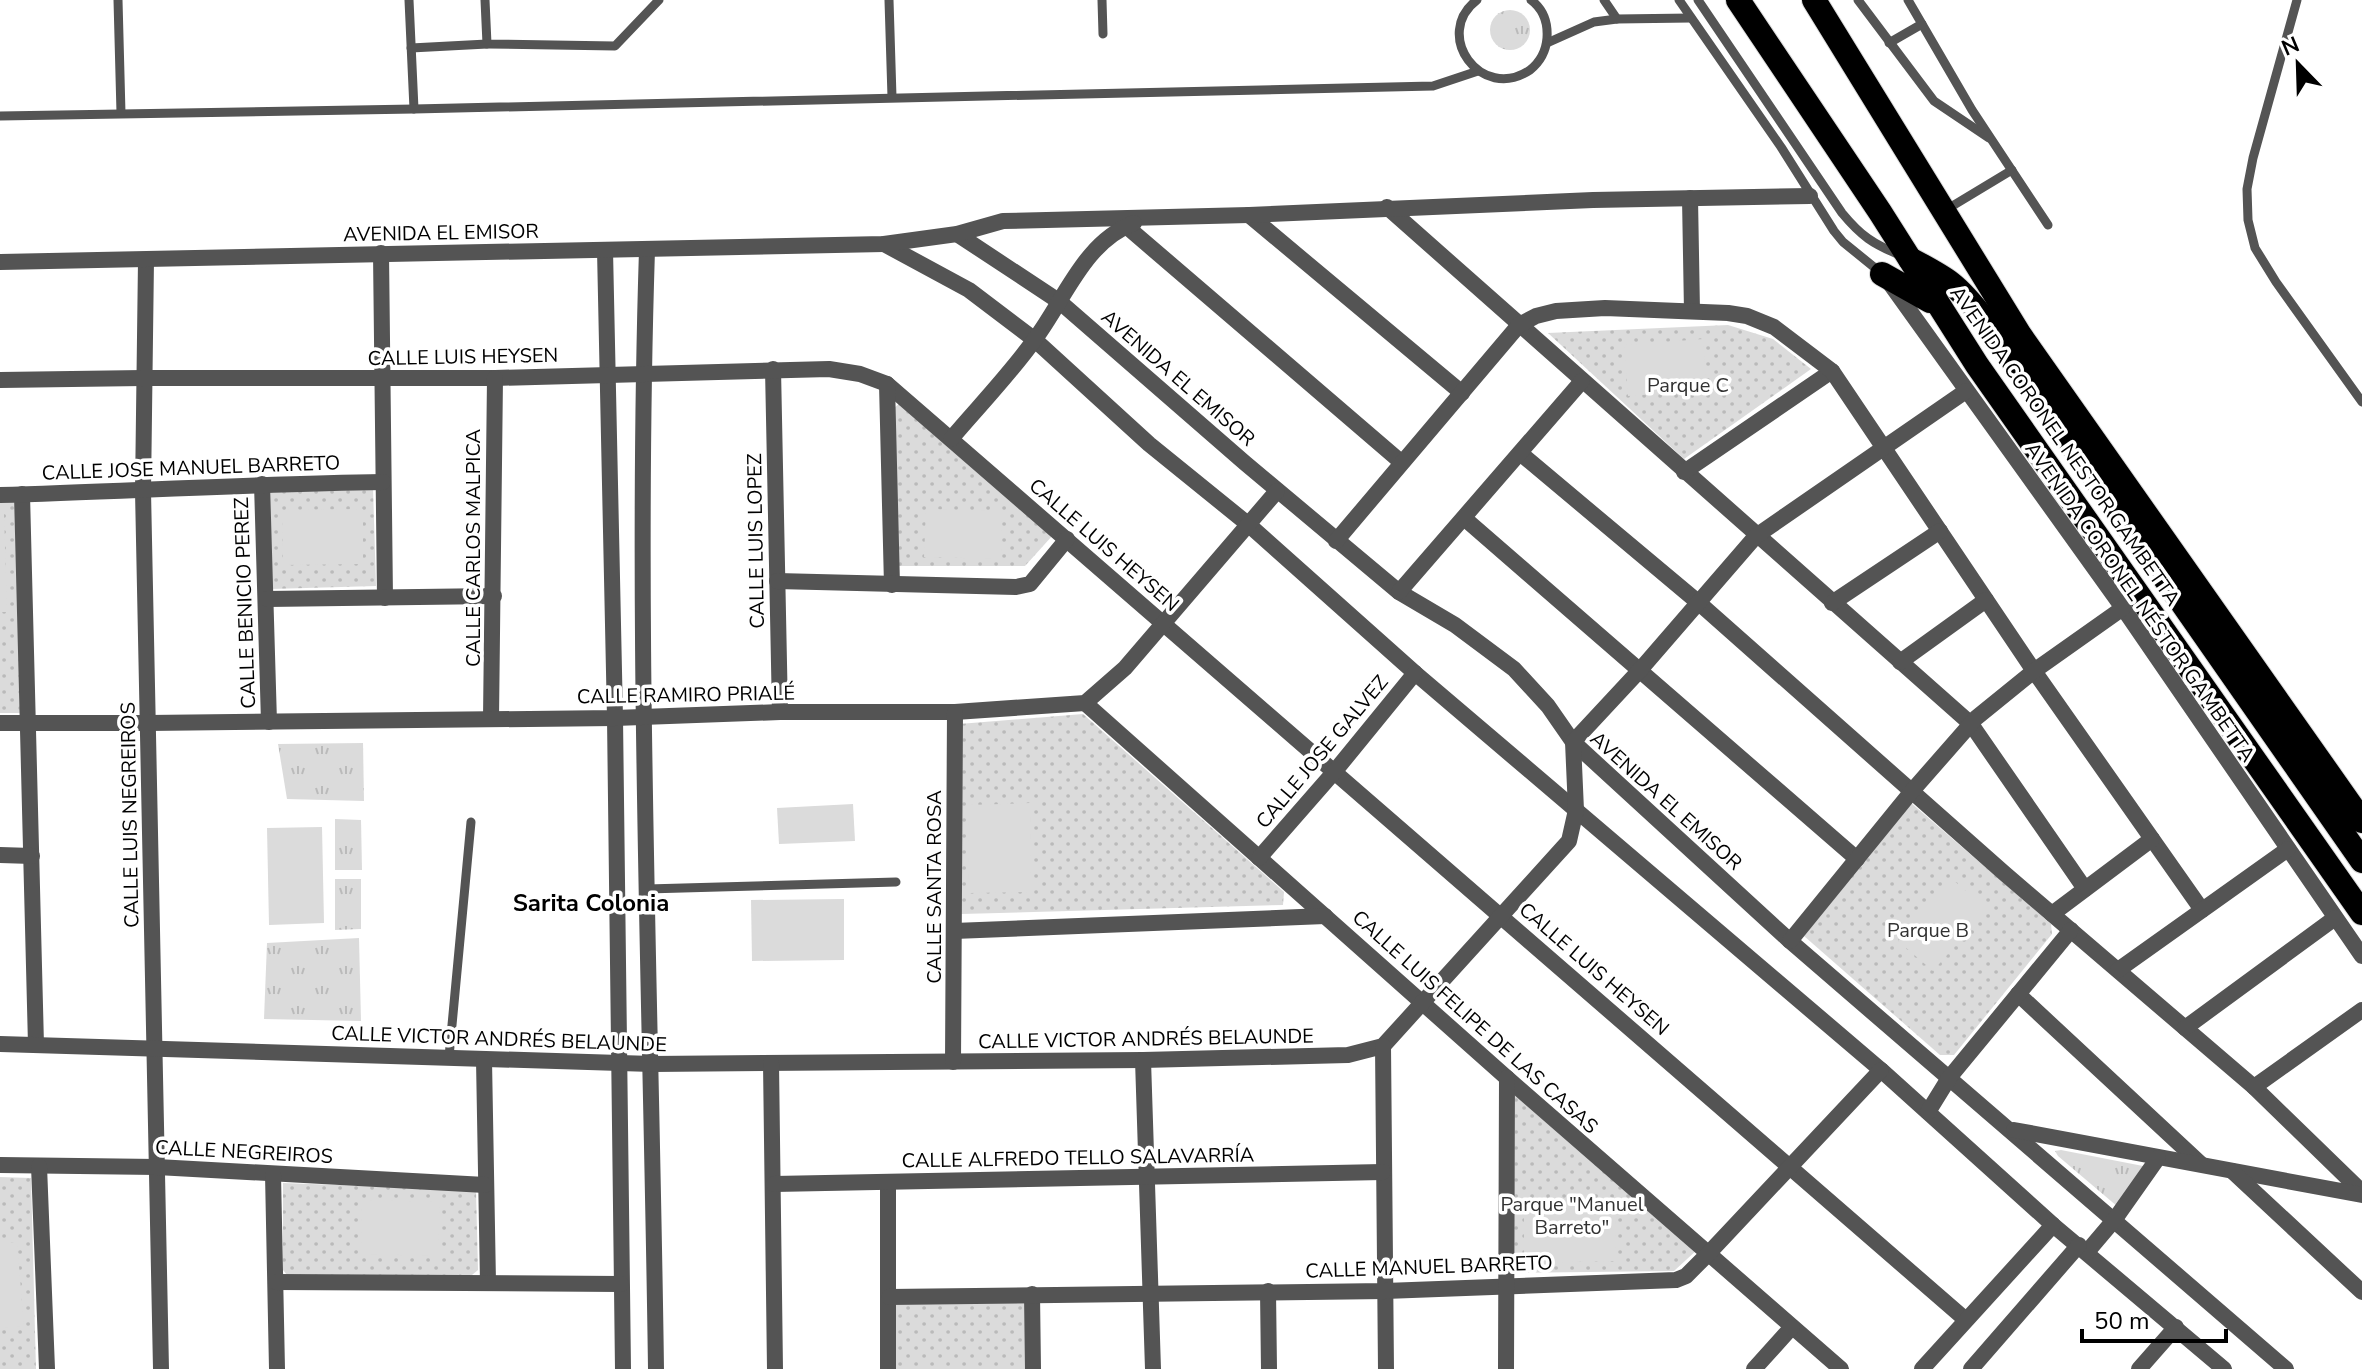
<svg xmlns="http://www.w3.org/2000/svg" width="2362" height="1369" viewBox="0 0 2362 1369" font-family="'Nunito Sans',sans-serif">
	<style>
		.grass { fill: url(#grass-tufts) }
		.park { fill: url(#park-dots) }
		.pitch { fill: #dbdbdb }
		.lines { fill: none; stroke-linecap: round; stroke-linejoin: round }
		.highway-casing { stroke: #dbdbdb; stroke-width: 26 }
		.lane { stroke: #545454; stroke-width: 9 }
		.street { stroke: #545454; stroke-width: 16 }
		.highway { stroke: #000; stroke-width: 24 }
		.labels { text-anchor: middle; dominant-baseline: central; stroke-width: 7; stroke-linejoin: round; paint-order: stroke }
		.street-label { font-size: 20px; fill: #000; stroke: #fff }
		.park-label { font-size: 20px; fill: #323232; stroke: #fff }
		.quarter-label { font-size: 24px; font-weight: bold; fill: #000; stroke: #fff }
	</style>
	<defs>
		<pattern id="grass-tufts" width="24" height="20" patternUnits="userSpaceOnUse" patternTransform="scale(2)"><rect width="24" height="20" fill="#dbdbdb"/><path d="M3 7l-1-3M5 7V3M7 7l1-3M15 17l-1-3M17 17v-4M19 17l1-3" fill="none" stroke="#bababa"/></pattern>
		<pattern id="park-dots" width="8" height="8" patternUnits="userSpaceOnUse" patternTransform="scale(2)"><rect width="8" height="8" fill="#dbdbdb"/><path d="M2 2h.1M6 6h.1" fill="none" stroke="#bababa" stroke-width="1.8" stroke-linecap="round"/></pattern>
	</defs>
	<rect width="100%" height="100%" fill="#fff"/>
	<g class="grass">
		<circle cx="1510" cy="30" r="20"/>
		<path d="M363 743 364 801 287 799 278 744Z"/>
		<path d="M335 819 361 820 362 870H335Z"/>
		<path d="M335 879H361V929L335 930Z"/>
		<path d="M359 938 361 1021 264 1019 267 943Z"/>
		<path d="M2061 1150 2143 1166 2118 1207 2058 1156 2055 1151Z"/>
	</g>
	<g class="park">
		<path d="M1728 325 1773 339 1811 369 1684 459 1548 333Z"/>
		<path d="M900 403 1053 535 1025 566H897L894 408Z"/>
		<path d="M373 487 376 586 271 589 267 488Z"/>
		<path d="M0 497H18L23 713H0Z"/>
		<path d="M1083 714 1284 892 1283 905 961 914 959 724Z"/>
		<path d="M1910 802 2051 924 2052 934 1954 1055H1940L1804 936Z"/>
		<path d="M1515 1090 1698 1249 1674 1271 1513 1273Z"/>
		<path d="M0 1177 31 1178 36 1369H0Z"/>
		<path d="M283 1183 474 1190 476 1191 478 1270 472 1275H287L283 1270Z"/>
		<path d="M1028 1300 1029 1369H896L894 1303Z"/>
	</g>
	<g class="pitch">
		<path d="M1703 339 1707 390 1628 396 1624 345Z"/>
		<path d="M363 509V564L283 565 282 510Z"/>
		<path d="M926 509 1002 511 1001 559 924 557Z"/>
		<path d="M0 514H4L7 612H0Z"/>
		<path d="M1030 803 1031 892 969 893 968 805Z"/>
		<path d="M853 804 855 841 779 844 777 808Z"/>
		<path d="M322 827 324 923 269 925 267 828Z"/>
		<path d="M1952 879 1987 909 1933 971 1898 941Z"/>
		<path d="M844 899V960L752 961 751 900Z"/>
		<path d="M1615 1199 1616 1261 1524 1263V1201Z"/>
		<path d="M362 1200 440 1202 438 1256 361 1254Z"/>
		<path d="M17 1242 24 1326 0 1328V1243Z"/>
	</g>
	<g class="lines">
		<g class="highway-casing">
			<g id="highway">
				<path d="M1738 0 1880 212 1977 365 2362 913"/>
				<path d="M1814 0 2020 335 2362 821"/>
				<path d="M1910 259C1948 279 1957 284 1984 319L2362 861"/>
				<path d="M1882 274 1930 301"/>
			</g>
		</g>
		<g class="lane">
			<path d="M118 0 121 113"/>
			<path d="M409 0 414 109"/>
			<path d="M485 0 487 44 615 46 659 0"/>
			<path d="M889 0 892 97"/>
			<path d="M1102 0 1103 34"/>
			<path d="M1477 0C1432 34 1481 103 1530 70 1540 62 1546 51 1547 38 1548 23 1543 9 1531 0"/>
			<path d="M1604 0 1617 19"/>
			<path d="M1679 0 1781 147 1834 231 1843 242 1880 272"/>
			<path d="M1698 0 1842 213C1861 236 1873 244 1900 255"/>
			<path d="M1858 0 1934 101 1989 138"/>
			<path d="M1908 0 1972 110 2048 225"/>
			<path d="M2297 0 2253 158 2247 189 2248 220 2255 248 2276 282 2362 402"/>
			<path d="M1547 43 1594 22 1617 19 1691 18"/>
			<path d="M1889 43 1922 24"/>
			<path d="M411 48 487 44"/>
			<path d="M0 116 414 109 1433 86 1478 71"/>
			<path d="M1944 211 2012 170"/>
			<path d="M647 889 896 882"/>
			<path d="M449 1057 471 822"/>
		</g>
		<g class="street">
			<path d="M1690 198 1692 311"/>
			<path d="M1387 207 1971 724 2085 889"/>
			<path d="M1249 215 1462 393"/>
			<path d="M1126 226 1401 462"/>
			<path d="M957 234 1060 302 1245 463 1399 592 1455 625 1514 669 1548 706 1573 742 1790 941 2286 1369"/>
			<path d="M884 244 969 290 1035 340 1149 444 1249 525 1415 673 1881 1070 2053 1225 2224 1369"/>
			<path d="M605 250 615 718 623 1369"/>
			<path d="M647 250C635 623 651 996 656 1369"/>
			<path d="M381 253 385 598"/>
			<path d="M146 260 143 491 161 1369"/>
			<path d="M0 262 884 244 957 234 1003 221 1249 215 1593 200 1810 196"/>
			<path d="M1889 282 2123 608 2362 956"/>
			<path d="M773 369 780 712"/>
			<path d="M0 380 143 378H495L829 369 860 374 887 384 1966 1320"/>
			<path d="M887 384 892 585"/>
			<path d="M951 439C979 406 1010 374 1035 339 1065 299 1084 242 1134 223"/>
			<path d="M1520 453 1699 603 2004 873 2254 1087 2362 1192"/>
			<path d="M1684 472 1832 371"/>
			<path d="M262 484 269 722"/>
			<path d="M22 494 36 1045"/>
			<path d="M0 495C128 491 255 484 383 482"/>
			<path d="M1464 518 1857 859"/>
			<path d="M1336 541 1519 325 1536 316 1556 311 1605 308 1728 313 1747 316 1774 327 1832 371 2034 671 2202 910"/>
			<path d="M777 581 1016 587 1030 584 1067 539"/>
			<path d="M1399 592 1582 381"/>
			<path d="M267 599 494 596"/>
			<path d="M1832 603 1940 531"/>
			<path d="M1900 662 1986 600"/>
			<path d="M1085 703 1507 1078 1841 1369"/>
			<path d="M491 719 495 378"/>
			<path d="M0 723H148L615 718 780 712H955L1085 703 1125 668 1277 491"/>
			<path d="M0 855 32 856"/>
			<path d="M1259 858 1335 771 1415 673"/>
			<path d="M2052 914 2152 839"/>
			<path d="M954 931 1325 916"/>
			<path d="M1790 941 1912 791 1976 718 2034 671 2123 608"/>
			<path d="M2118 970 2288 849"/>
			<path d="M2018 994 2201 1164"/>
			<path d="M2185 1028 2335 918"/>
			<path d="M0 1044 652 1064 1143 1060 1348 1055 1383 1046 1569 841 1576 810 1573 742 1640 670 1756 536 1966 391"/>
			<path d="M1383 1046 1386 1369"/>
			<path d="M484 1060 488 1283"/>
			<path d="M1143 1060 1153 1369"/>
			<path d="M953 1062 955 712"/>
			<path d="M771 1063 775 1369"/>
			<path d="M2254 1087 2362 1010"/>
			<path d="M1928 1112 1949 1078 2071 930"/>
			<path d="M2014 1130 2362 1195"/>
			<path d="M0 1165 157 1167 485 1185"/>
			<path d="M39 1166 47 1369"/>
			<path d="M2232 1171 2362 1292"/>
			<path d="M273 1174 277 1369"/>
			<path d="M888 1182V1369"/>
			<path d="M774 1184 1383 1172"/>
			<path d="M2087 1252 2115 1219 2158 1158"/>
			<path d="M276 1282 621 1284"/>
			<path d="M1268 1291 1269 1369"/>
			<path d="M1032 1294 1033 1369"/>
			<path d="M889 1297 1385 1291 1676 1280 1686 1276 1708 1254 1881 1070"/>
			<path d="M1506 1369 1507 1078"/>
			<path d="M1754 1369 1792 1327"/>
			<path d="M1922 1369 2053 1225"/>
			<path d="M1971 1369 2079 1245"/>
			<path d="M2139 1369 2176 1327"/>
		</g>
		<use href="#highway" class="highway"/>
	</g>
	<g class="labels">
		<g class="street-label">
			<text transform="translate(441 233) rotate(-1)">AVENIDA EL EMISOR</text>
			<text transform="translate(463 357) rotate(-1)">CALLE LUIS HEYSEN</text>
			<text transform="translate(1178 378) rotate(41)">AVENIDA EL EMISOR</text>
			<text transform="translate(2065 446) rotate(55)">AVENIDA CORONEL NESTOR GAMBETTA</text>
			<text transform="translate(191 468) rotate(-2)">CALLE JOSE MANUEL BARRETO</text>
			<text transform="translate(756 541) rotate(-91)">CALLE LUIS LOPEZ</text>
			<text transform="translate(1104 545) rotate(41)">CALLE LUIS HEYSEN</text>
			<text transform="translate(473 548) rotate(-90)">CALLE CARLOS MALPICA</text>
			<text transform="translate(2140 602) rotate(55)">AVENIDA CORONEL NÉSTOR GAMBETTA</text>
			<text transform="translate(245 603) rotate(-92)">CALLE BENICIO PEREZ</text>
			<text transform="translate(686 695) rotate(-1)">CALLE RAMIRO PRIALÉ</text>
			<text transform="translate(1322 752) rotate(-50)">CALLE JOSE GALVEZ</text>
			<text transform="translate(1666 801) rotate(42)">AVENIDA EL EMISOR</text>
			<text transform="translate(130 815) rotate(-91)">CALLE LUIS NEGREIROS</text>
			<text transform="translate(934 887) rotate(-90)">CALLE SANTA ROSA</text>
			<text transform="translate(1594 969) rotate(41)">CALLE LUIS HEYSEN</text>
			<text transform="translate(1475 1022) rotate(42)">CALLE LUIS FELIPE DE LAS CASAS</text>
			<text transform="translate(499 1039) rotate(2)">CALLE VICTOR ANDRÉS BELAUNDE</text>
			<text transform="translate(1146 1039) rotate(-1)">CALLE VICTOR ANDRÉS BELAUNDE</text>
			<text transform="translate(244 1152) rotate(3)">CALLE NEGREIROS</text>
			<text transform="translate(1078 1158) rotate(-1)">CALLE ALFREDO TELLO SALAVARRÍA</text>
			<text transform="translate(1429 1267) rotate(-2)">CALLE MANUEL BARRETO</text>
		</g>
		<g class="park-label">
			<text x="1688" y="385">Parque C</text>
			<text x="1928" y="930">Parque B</text>
			<text x="1572" y="1204">Parque "Manuel<tspan x="1572" dy="23">Barreto"</tspan></text>
		</g>
		<g class="quarter-label">
			<text x="591" y="903">Sarita Colonia</text>
		</g>
	</g>
	<g transform="translate(2298 64) rotate(337)" stroke="#ffffff" stroke-width="6" paint-order="stroke">
	<path d="M0-6L14 30L0 20L-14 30Z" fill="#000000"/>
	<text y="-12" font-size="22" font-weight="bold" text-anchor="middle" fill="#000000">N</text>
	</g>
	<path d="M2082 1329v12h144v-12" fill="none" stroke="#000000" stroke-width="4"/>
	<text x="2094" y="1329" font-size="24" fill="#000000" stroke="#ffffff" stroke-width="6" paint-order="stroke">50 m</text>
</svg>
